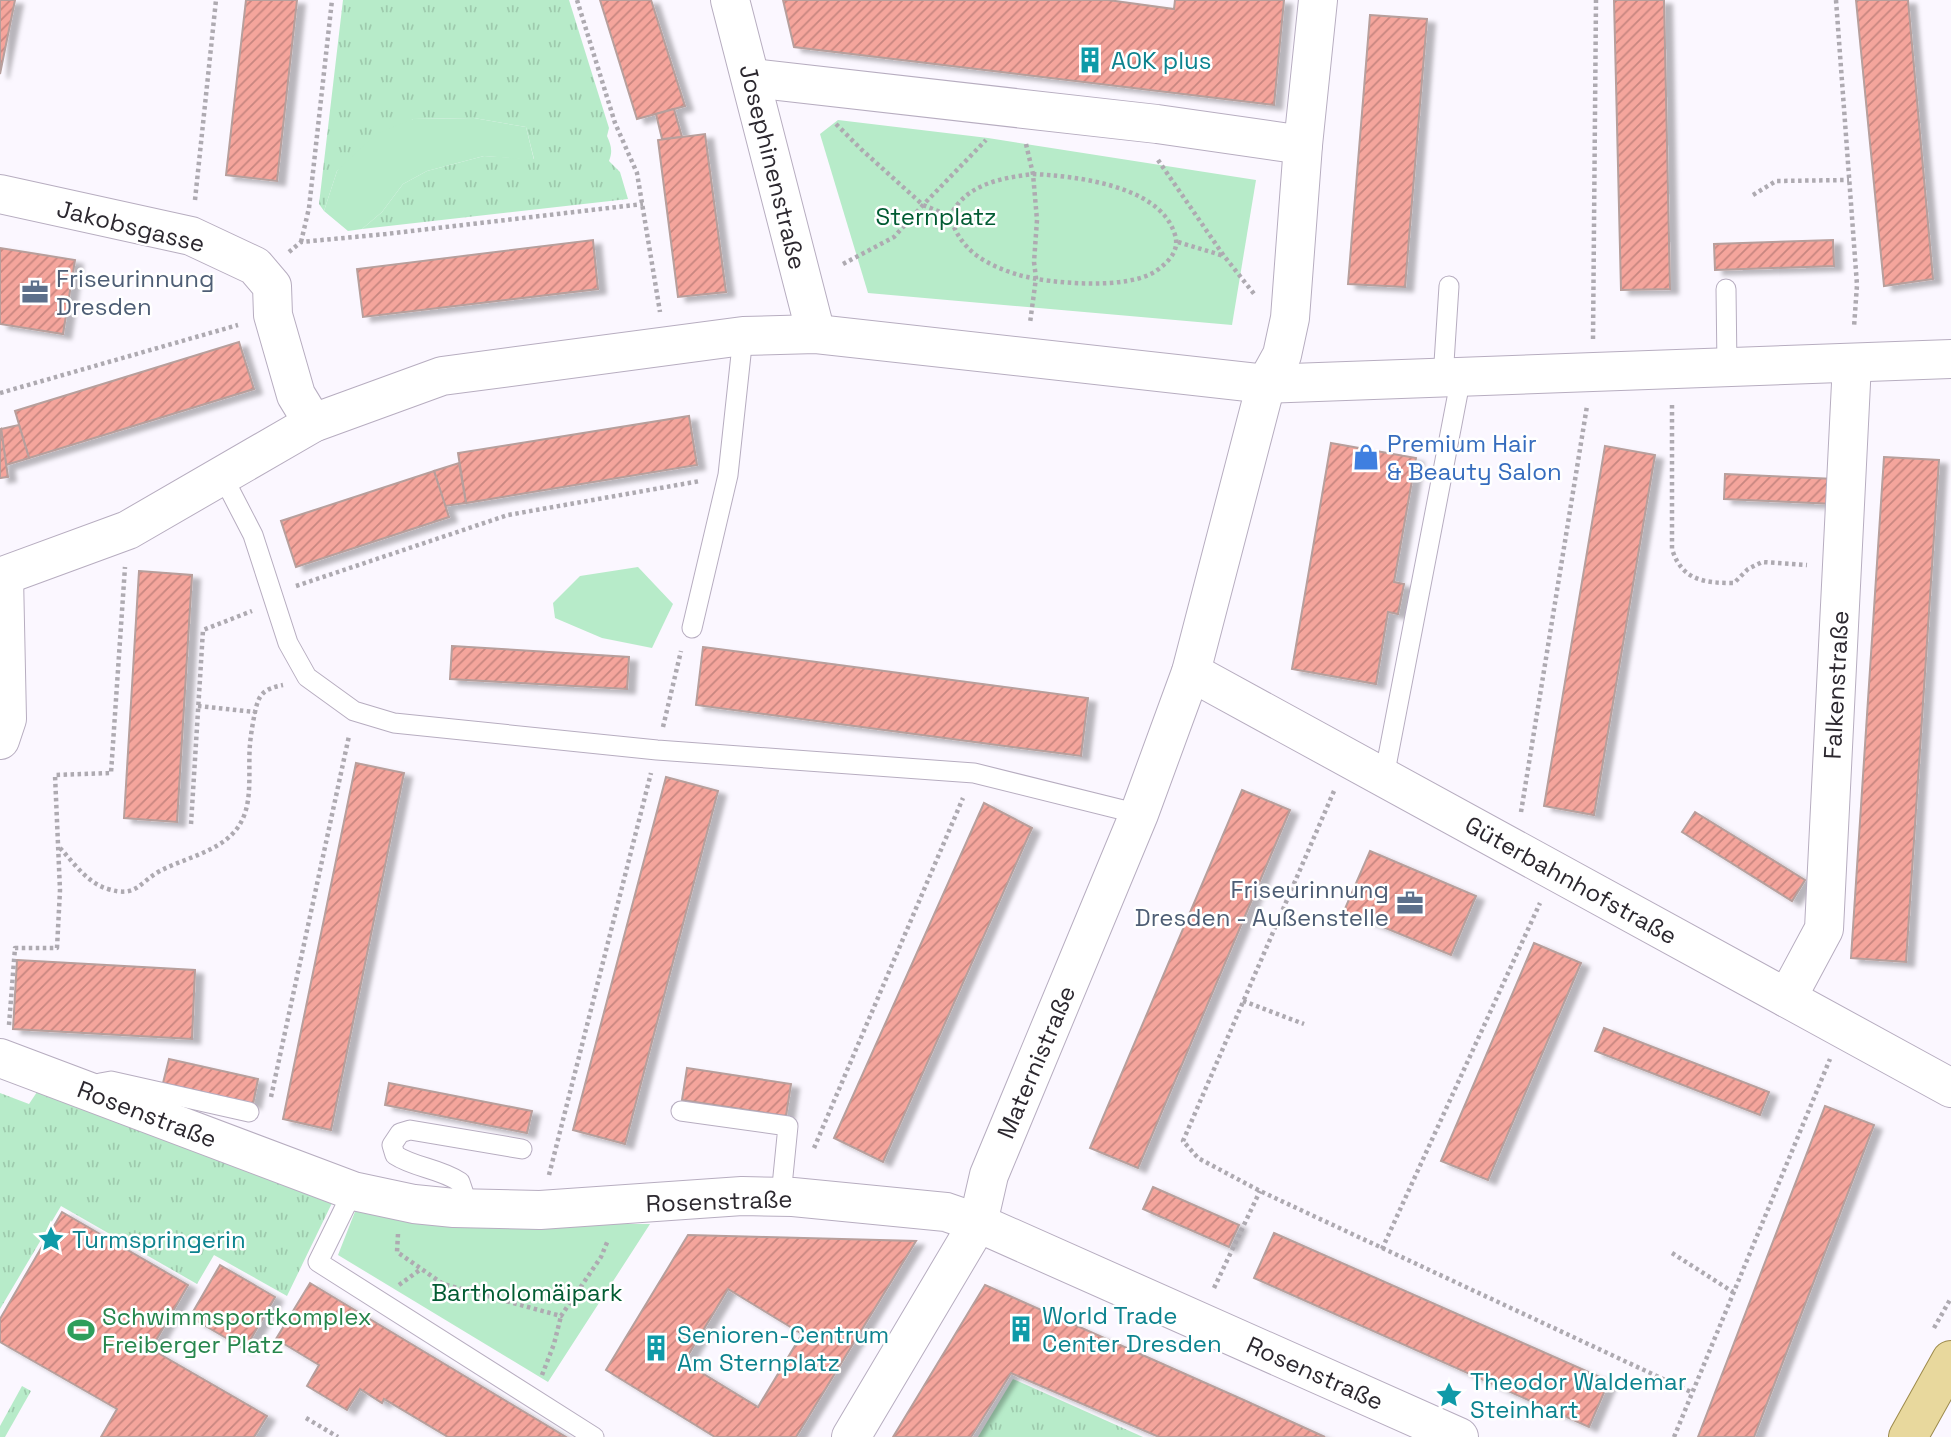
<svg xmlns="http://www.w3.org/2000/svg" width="1951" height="1437" viewBox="0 0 1951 1437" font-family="'Space Grotesk',sans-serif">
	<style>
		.grass { fill: url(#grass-tufts) }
		.park { fill: #b7ebc9 }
		.building { fill: url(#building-hatch); stroke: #b79f9c; stroke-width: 2; fill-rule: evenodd; filter: url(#shadow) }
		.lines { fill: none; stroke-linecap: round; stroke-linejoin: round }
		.lane-casing { stroke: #b7adc0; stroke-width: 21 }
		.street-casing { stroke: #b7adc0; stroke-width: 40 }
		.primary-casing { stroke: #9c8a4c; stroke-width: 40 }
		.path { stroke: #aeaab1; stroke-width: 4.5; stroke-dasharray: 3.5 3.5; stroke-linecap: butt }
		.lane { stroke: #fff; stroke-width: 19 }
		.street { stroke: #fff; stroke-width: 38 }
		.primary { stroke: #e8d89d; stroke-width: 38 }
		.labels { text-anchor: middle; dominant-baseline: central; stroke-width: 5; stroke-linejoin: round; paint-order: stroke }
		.culture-label { font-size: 24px; fill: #0d838f; stroke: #fff; text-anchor: start }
		.street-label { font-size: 24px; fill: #2c282f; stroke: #fff }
		.park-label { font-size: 24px; fill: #015b32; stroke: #fff }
		.service-label { font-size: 24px; fill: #4e5e75; stroke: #fff; text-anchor: start }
		.shop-label { font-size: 24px; fill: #366cbe; stroke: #fff; text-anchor: start }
		.leisure-label { font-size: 24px; fill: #27864d; stroke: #fff; text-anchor: start }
	</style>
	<defs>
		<pattern id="grass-tufts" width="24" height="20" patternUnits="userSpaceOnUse" patternTransform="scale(1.75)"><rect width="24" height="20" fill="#b7ebc9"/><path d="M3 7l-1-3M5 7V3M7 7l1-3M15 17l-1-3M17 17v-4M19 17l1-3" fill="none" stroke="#9ecaad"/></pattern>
		<pattern id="building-hatch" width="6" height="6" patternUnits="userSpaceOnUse" patternTransform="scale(1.75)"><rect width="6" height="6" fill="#f5a59c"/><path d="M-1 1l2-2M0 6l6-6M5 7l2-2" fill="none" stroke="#c78680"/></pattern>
		<filter id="shadow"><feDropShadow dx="8" dy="4.5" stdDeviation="2" flood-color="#0004"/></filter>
	</defs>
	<rect width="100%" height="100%" fill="#fbf7ff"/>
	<g class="grass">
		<path d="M343 0H569L609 128 607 136C611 145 613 151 609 161L620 172 628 199 362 229 382 212 403 184 427 171 484 156 534 159 526 127 474 118 413 119 337 171 324 211 319 204Z"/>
		<path d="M37 1092 332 1203 287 1296 214 1255 197 1284 61 1206 0 1309V1093L29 1104Z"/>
		<path d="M1013 1379 1143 1437H978Z"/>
		<path d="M22 1386 31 1391 5 1437H0V1426Z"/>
	</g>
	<g class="park">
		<path d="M474 118 526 127 534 160 484 156 427 171 403 184 382 212 362 229 348 231 324 211 337 171 376 134 413 119Z"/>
		<path d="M838 120 988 138 1256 180 1232 325 868 293 820 134Z"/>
		<path d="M638 567 673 604 652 648 602 638 555 618 553 603 580 576Z"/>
		<path d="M358 1204 614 1224H650L548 1382 338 1255Z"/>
	</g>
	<g class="building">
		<path d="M0 0H15L0 74Z"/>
		<path d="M246 0H297L277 181 226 175Z"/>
		<path d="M600 0H651L685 106 637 119Z"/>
		<path d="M783 0H1108L1174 9 1175 0H1284L1274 105 794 47Z"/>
		<path d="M1614 0H1664L1670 289 1621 290Z"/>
		<path d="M1856 0H1908L1933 279 1884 286Z"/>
		<path d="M1370 15 1427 19 1405 287 1348 284Z"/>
		<path d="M674 109 682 137 662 139 656 114Z"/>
		<path d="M705 134 726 292 678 297 658 140Z"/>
		<path d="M593 240 598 289 363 317 357 269Z"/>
		<path d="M1833 240 1834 266 1715 270 1714 244Z"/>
		<path d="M0 248 75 260 63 334 0 324Z"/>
		<path d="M239 342 254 389 29 458 15 411Z"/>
		<path d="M689 416 697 465 466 503 458 453Z"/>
		<path d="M19 425 29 458 6 465 1 429Z"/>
		<path d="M1 429 8 477 0 478V430Z"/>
		<path d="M1331 443 1416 458 1394 582 1404 584 1398 614 1388 612 1376 684 1292 669Z"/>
		<path d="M1605 446 1655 455 1594 815 1544 806Z"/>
		<path d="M1884 457 1939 460 1906 962 1851 958Z"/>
		<path d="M459 463 466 503 445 506 434 471Z"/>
		<path d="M434 471 449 517 296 567 281 521Z"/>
		<path d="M1725 474 1835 479V504L1724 499Z"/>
		<path d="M139 571 192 575 177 822 124 818Z"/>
		<path d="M452 646 629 657 627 689 450 679Z"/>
		<path d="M703 647 1088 698 1081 756 696 705Z"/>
		<path d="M356 763 404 773 331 1130 283 1119Z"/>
		<path d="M666 777 718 791 625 1144 573 1130Z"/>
		<path d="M1242 790 1290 810 1138 1168 1090 1148Z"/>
		<path d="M984 803 1032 828 883 1162 834 1138Z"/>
		<path d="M1695 812 1805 880 1792 901 1682 832Z"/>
		<path d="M1370 851 1476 896 1451 955 1344 911Z"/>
		<path d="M1534 943 1581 963 1488 1180 1441 1161Z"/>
		<path d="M17 960 195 970 192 1039 13 1029Z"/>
		<path d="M1604 1028 1769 1092 1760 1115 1595 1051Z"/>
		<path d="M169 1059 258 1079 253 1104 163 1083Z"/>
		<path d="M687 1068 791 1084 786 1116 682 1100Z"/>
		<path d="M389 1083 532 1111 527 1133 385 1105Z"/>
		<path d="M1825 1106 1874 1125 1754 1437H1698Z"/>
		<path d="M1153 1187 1239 1225 1229 1247 1143 1209Z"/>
		<path d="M62 1212 188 1285 151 1349 267 1416 254 1437H101L117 1409 0 1342V1319Z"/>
		<path d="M1274 1233 1609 1381 1589 1427 1254 1278Z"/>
		<path d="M688 1235 916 1241 796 1437H715L606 1370ZM728 1289 802 1334 758 1407 684 1362Z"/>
		<path d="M220 1265 275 1297 245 1349 190 1317Z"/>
		<path d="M310 1283 566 1437H448L384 1399 382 1403 360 1389 347 1410 307 1386 319 1365 276 1339Z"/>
		<path d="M985 1285 1246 1401 1325 1437H1159L1011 1373 971 1437H893Z"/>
	</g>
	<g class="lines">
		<g class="lane-casing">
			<g id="lane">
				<path d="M1726 289 1727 367"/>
				<path d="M1443 378 1449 286"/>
				<path d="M222 475 253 535 288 643 307 677 354 711 394 723 657 750 974 773 1139 814"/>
				<path d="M692 628 728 475 743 336"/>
				<path d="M1384 777 1461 377"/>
				<path d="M100 1083 111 1081 249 1112"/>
				<path d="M681 1111 788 1126 781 1196"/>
				<path d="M353 1191 318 1262 594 1437"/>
				<path d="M463 1208 464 1194 460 1182C439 1168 415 1168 395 1155L392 1145 400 1133 410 1130 522 1149"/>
			</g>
		</g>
		<g class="street-casing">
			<g id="street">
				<path d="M730 0 816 334"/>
				<path d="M751 78 1157 124 1303 145"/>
				<path d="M0 194 191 236 255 266 272 286 273 315 296 395 313 423"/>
				<path d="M0 577 128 530 313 423 442 376 743 336 816 334 1266 384 1951 359"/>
				<path d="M1191 672 1951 1088"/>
				<path d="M0 740 7 719 4 576"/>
				<path d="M1787 998 1824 929 1852 363"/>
				<path d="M0 1058 353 1191 414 1204 454 1208 540 1210 742 1196 793 1197 946 1212 978 1223 1459 1437"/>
				<path d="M851 1437 978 1223 989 1175 1139 814 1191 672 1266 384 1282 355 1290 318 1303 145 1318 0"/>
			</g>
		</g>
		<g class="primary-casing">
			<path id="primary" d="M1908 1437 1951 1360"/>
		</g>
		<g class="path">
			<path d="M577 0 615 123 637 173 660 312"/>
			<path d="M1836 0 1857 285 1854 327"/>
			<path d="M836 124 862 150 923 205 950 216"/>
			<path d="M1026 144 1033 174 1037 220 1034 262 1036 278 1030 323"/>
			<path d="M1158 160 1224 256 1255 295"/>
			<path d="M1033 174C1074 176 1158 185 1174 232 1181 249 1170 261 1156 271 1128 290 1051 284 1019 275 1005 271 988 264 976 255 962 244 955 232 950 216 966 184 1001 178 1033 174Z"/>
			<path d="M1753 195 1776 181 1849 180"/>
			<path d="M195 200 216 0"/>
			<path d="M301 242 309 208 332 0"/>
			<path d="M1178 242 1224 256"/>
			<path d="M289 252 301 242 386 234 643 204"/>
			<path d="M843 264 894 237 923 205 986 140"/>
			<path d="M1593 339 1596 0"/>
			<path d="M0 393 238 325"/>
			<path d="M1672 405V549C1682 581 1705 583 1734 583L1748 569 1762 562 1807 565"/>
			<path d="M296 586 508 515 700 481"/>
			<path d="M198 706 255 712C259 693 264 689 283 685"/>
			<path d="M663 727 681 651"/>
			<path d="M1334 791 1183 1141 1198 1158 1260 1191 1691 1392"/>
			<path d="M1521 812 1587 406"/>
			<path d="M191 824 203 630 252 611"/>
			<path d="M60 848C74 863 87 883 108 889 137 898 139 882 160 871 190 855 233 850 245 813 252 792 248 766 250 744 251 733 253 722 255 712"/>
			<path d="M1243 1001 1304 1024"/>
			<path d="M9 1025 15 948H57L60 890 55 775 111 773 125 567"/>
			<path d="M271 1097 349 736"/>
			<path d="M814 1148 963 798"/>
			<path d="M549 1175 651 773"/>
			<path d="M398 1234 397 1252 443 1284 561 1316 601 1257 608 1240"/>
			<path d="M1382 1249 1540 903"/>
			<path d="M1672 1253 1733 1292"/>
			<path d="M399 1285 421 1269"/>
			<path d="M1214 1288 1260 1191"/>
			<path d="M1934 1328 1951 1298"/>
			<path d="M542 1375 554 1344 561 1316"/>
			<path d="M306 1418 338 1437"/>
			<path d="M1674 1437 1830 1059"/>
		</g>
		<use href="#lane" class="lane"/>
		<use href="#street" class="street"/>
		<use href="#primary" class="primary"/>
	</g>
	<defs>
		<g id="building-bare" transform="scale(2.1)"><path d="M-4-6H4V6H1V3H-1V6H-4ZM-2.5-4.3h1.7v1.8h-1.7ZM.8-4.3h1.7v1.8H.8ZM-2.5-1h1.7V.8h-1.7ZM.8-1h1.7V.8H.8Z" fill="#0f9aa8" stroke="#fff" stroke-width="2.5" paint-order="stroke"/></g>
		<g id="office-bare" transform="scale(2.1)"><path d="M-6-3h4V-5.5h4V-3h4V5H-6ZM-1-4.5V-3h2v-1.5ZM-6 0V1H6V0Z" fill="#5c6f8a" stroke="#fff" stroke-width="2.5" paint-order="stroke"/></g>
		<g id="shop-bare" transform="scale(2.1)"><path d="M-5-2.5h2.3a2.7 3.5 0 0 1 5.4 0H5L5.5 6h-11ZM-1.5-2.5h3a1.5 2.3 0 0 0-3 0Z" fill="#3f7fe0" stroke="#fff" stroke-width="2.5" paint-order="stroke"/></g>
		<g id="sight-bare" transform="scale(2.1)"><path d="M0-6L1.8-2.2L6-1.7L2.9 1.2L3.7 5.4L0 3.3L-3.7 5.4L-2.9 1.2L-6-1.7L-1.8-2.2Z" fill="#0f9aa8" stroke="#fff" stroke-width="2.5" paint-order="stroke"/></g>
		<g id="stadium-bare" transform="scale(2.1)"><path d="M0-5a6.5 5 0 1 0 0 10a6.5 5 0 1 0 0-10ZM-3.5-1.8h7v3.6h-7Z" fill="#2e9e5b" stroke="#fff" stroke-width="2.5" paint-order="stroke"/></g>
	</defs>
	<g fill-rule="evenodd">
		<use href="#building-bare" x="1090" y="60"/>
		<use href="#office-bare" x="35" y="292"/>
		<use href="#shop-bare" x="1366" y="457"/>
		<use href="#office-bare" x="1410" y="903"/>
		<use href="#sight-bare" x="51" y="1239"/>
		<use href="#building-bare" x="1021" y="1329"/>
		<use href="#stadium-bare" x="81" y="1330"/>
		<use href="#building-bare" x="656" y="1348"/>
		<use href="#sight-bare" x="1449" y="1395"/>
	</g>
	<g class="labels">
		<g class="culture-label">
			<text x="1111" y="60">AOK plus</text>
			<text x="72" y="1239">Turmspringerin</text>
			<text x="1042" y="1315">World Trade<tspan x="1042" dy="28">Center Dresden</tspan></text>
			<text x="677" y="1334">Senioren-Centrum<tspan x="677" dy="28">Am Sternplatz</tspan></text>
			<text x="1470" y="1381">Theodor Waldemar<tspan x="1470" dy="28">Steinhart</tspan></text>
		</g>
		<g class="street-label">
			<text transform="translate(773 167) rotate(76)">Josephinenstraße</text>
			<text transform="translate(131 226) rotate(14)">Jakobsgasse</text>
			<text transform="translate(1836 685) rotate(-87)">Falkenstraße</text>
			<text transform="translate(1571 880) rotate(29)">Güterbahnhofstraße</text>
			<text transform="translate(1036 1062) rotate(-67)">Maternistraße</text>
			<text transform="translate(147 1114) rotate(21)">Rosenstraße</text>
			<text transform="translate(719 1201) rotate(-2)">Rosenstraße</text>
			<text transform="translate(1315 1373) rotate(24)">Rosenstraße</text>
		</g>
		<g class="park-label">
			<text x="936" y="216">Sternplatz</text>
			<text x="527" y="1292">Bartholomäipark</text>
		</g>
		<g class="service-label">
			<text x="56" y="278">Friseurinnung<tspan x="56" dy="28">Dresden</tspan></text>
			<text x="1389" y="889" text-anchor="end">Friseurinnung<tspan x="1389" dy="28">Dresden - Außenstelle</tspan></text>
		</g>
		<g class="shop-label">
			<text x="1387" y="443">Premium Hair<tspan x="1387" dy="28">&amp; Beauty Salon</tspan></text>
		</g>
		<g class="leisure-label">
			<text x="102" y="1316">Schwimmsportkomplex<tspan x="102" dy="28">Freiberger Platz</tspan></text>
		</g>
	</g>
</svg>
